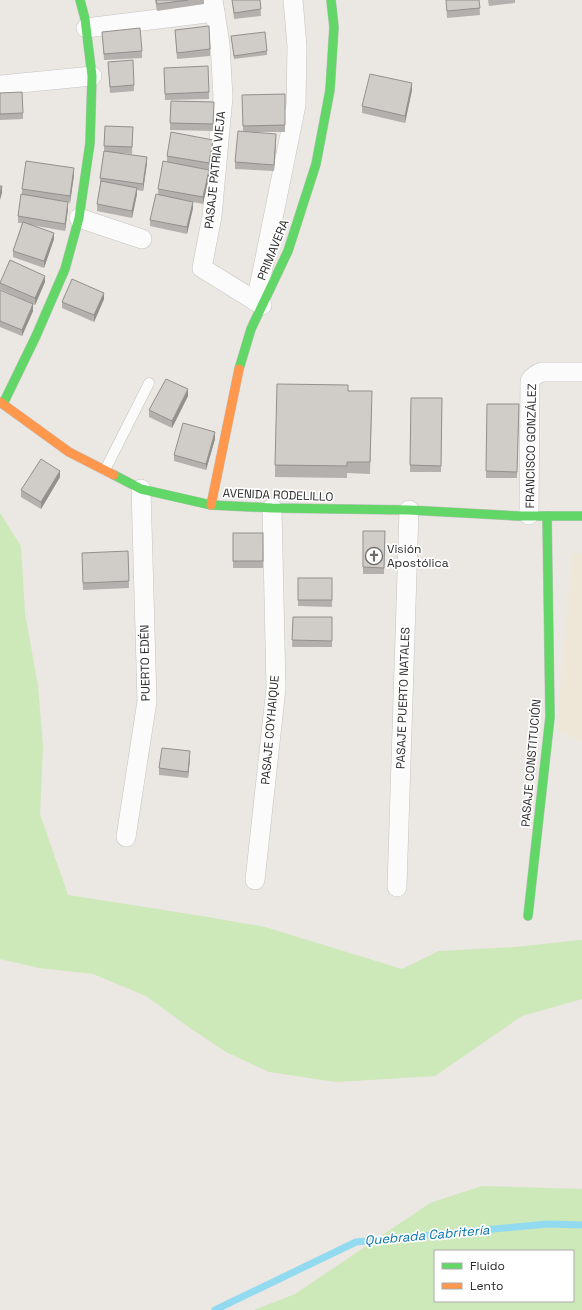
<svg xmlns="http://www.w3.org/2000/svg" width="582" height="1310" viewBox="0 0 582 1310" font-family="'Space Grotesk',sans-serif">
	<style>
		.education { fill: #eee6d6 }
		.green { fill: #cde8b9; fill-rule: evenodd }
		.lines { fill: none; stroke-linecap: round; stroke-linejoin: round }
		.stream { stroke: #91daf0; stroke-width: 7 }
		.lane-casing { stroke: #c4c3c3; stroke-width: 11 }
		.street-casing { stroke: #c4c3c3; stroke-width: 20 }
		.fast-casing { stroke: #c4c3c3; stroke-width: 10 }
		.slow-casing { stroke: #c4c3c3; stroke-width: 10 }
		.lane { stroke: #fcfbfb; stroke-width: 10 }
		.street { stroke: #fcfbfb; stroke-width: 19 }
		.fast { stroke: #63d668; stroke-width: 9 }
		.slow { stroke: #ff974d; stroke-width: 9 }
		.wall { fill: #b3b0ad }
		.shaded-wall { fill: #92908d }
		.building { fill: #d0cdc9; stroke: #92908d }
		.labels { text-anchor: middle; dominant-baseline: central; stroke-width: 3.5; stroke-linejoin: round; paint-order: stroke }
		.street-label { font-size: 12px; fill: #2c2c2c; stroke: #fff }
		.poi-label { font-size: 12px; fill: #2c2c2c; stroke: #fff; text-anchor: start }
		.water-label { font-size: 13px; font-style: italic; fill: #0572a8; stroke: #fff }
	</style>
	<rect width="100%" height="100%" fill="#ebe7e2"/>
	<path class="education" d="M582 553V742L557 730 572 554Z"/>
	<g class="green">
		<path d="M0 513 21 546 25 613 38 686 43 747 40 814 68 895 202 916 265 927 402 969 439 951 515 947 580 940H582V999L522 1016 435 1076 336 1082 269 1072 226 1052 190 1028 146 996 93 974 39 968 0 959Z"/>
		<path d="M482 1186 582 1189V1310H254L295 1294 430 1203ZM435 1251H573V1301H435Z"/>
	</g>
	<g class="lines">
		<path class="stream" d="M215 1310 356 1242 547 1224 582 1225"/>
		<g class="lane-casing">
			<path id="lane" d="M105 470 149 383"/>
		</g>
		<g class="street-casing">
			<g id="street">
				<path d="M213 0 220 44 223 97 212 216 202 268 262 305"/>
				<path d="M86 28 215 12"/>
				<path d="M0 85 92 76"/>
				<path d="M79 218 142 239"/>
				<path d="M256 302 296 105 297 46 293 0"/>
				<path d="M529 515 530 381C533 376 536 374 542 372H582"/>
				<path d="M126 837 147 701 141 489"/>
				<path d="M255 880 276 688 272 508"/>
				<path d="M397 887 409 510"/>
			</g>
		</g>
		<g class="fast-casing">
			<g id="fast">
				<path d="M239 369 251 329 288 251 316 164 330 90 334 27 331 0"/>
				<path d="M3 404 36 336 65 269 79 218 90 143 92 76 85 19 80 0"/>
				<path d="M114 475 141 489 211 505 272 508 409 510 518 516H582"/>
				<path d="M528 916 550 717 547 516"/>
			</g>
		</g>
		<g class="slow-casing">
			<g id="slow">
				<path d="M0 402 69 452 114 475"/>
				<path d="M211 505 239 369"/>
			</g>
		</g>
		<use href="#lane" class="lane"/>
		<use href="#street" class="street"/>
		<use href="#fast" class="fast"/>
		<use href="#slow" class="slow"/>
	</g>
	<g class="wall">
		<path d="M155 0H204V4L157 11Z"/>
		<path d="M232 0H260L261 16 234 19Z"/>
		<path d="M446 0H479L480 15 447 18Z"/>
		<path d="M488 0H515V3L489 6Z"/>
		<path d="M175 30 210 49V56L177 59Z"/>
		<path d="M102 32 142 51V58L104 60Z"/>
		<path d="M231 36 267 51V55L234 59Z"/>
		<path d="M108 62 134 85V91L110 93Z"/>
		<path d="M164 68 209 92V99L165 100Z"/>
		<path d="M412 90 405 123 362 113V106Z"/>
		<path d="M0 93 23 113V119L0 120Z"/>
		<path d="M285 94V132H256L276 140 274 171 235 169V162L243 131 242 95Z"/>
		<path d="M171 101 214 102 213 131 170 130Z"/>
		<path d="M105 126 133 127 132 154 122 153 147 163 143 191 137 190V194L132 218 97 211V204L100 185V178L104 151Z"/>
		<path d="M213 147 209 170 197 168 209 177 203 204 193 202V208L187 234 150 226V220L158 194V189L167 162V156Z"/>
		<path d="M74 175 70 203 68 202V209L65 231 31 225 54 239 44 268 13 257V251L22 223H18V216L22 194V189Z"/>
		<path d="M45 282 35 305 0 289V283Z"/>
		<path d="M0 290 33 311 22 336 0 327Z"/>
		<path d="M104 299 94 322 62 308V302Z"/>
		<path d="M348 391 372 403 370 474 347 473V478L275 477V465Z"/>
		<path d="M188 396 172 428 149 417V410Z"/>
		<path d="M411 398H442L441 472H410Z"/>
		<path d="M487 404H519L517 478H486Z"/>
		<path d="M215 439 206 470 174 461V455Z"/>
		<path d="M60 477 41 509 21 497V490Z"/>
		<path d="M363 531H385L384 574H363Z"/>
		<rect x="233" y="533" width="30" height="35"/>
		<path d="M128 551 129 588 83 590 82 560Z"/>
		<path d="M298 578H332V607L298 606Z"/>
		<path d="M293 617H332V647H292Z"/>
		<path d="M190 758 188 778 159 775V768Z"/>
	</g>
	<g class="shaded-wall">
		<path d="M412 83V90L405 123V116Z"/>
		<path d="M276 134V140L274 171V165Z"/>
		<path d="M213 140V147L209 170V163Z"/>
		<path d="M147 157V163L143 191V184Z"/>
		<path d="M74 168V175L70 203V196Z"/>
		<path d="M209 170V177L203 204V197Z"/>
		<path d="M2 186V193L0 200V194Z"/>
		<path d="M137 188V194L132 218V211Z"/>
		<path d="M68 202V209L65 231V224Z"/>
		<path d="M193 202V208L187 234V227Z"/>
		<path d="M54 233V239L44 268V261Z"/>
		<path d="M45 276V282L35 305V298Z"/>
		<path d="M104 293V299L94 322V315Z"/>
		<path d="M33 304V311L22 336V330Z"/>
		<path d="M188 389V396L172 428V421Z"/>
		<path d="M215 432V439L206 470V464Z"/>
		<path d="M60 471V477L41 509V502Z"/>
		<path d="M190 751V758L188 778V772Z"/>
	</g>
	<g class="building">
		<path d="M156 0H188L157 4Z"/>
		<path d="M232 0H260L261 9 234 13Z"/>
		<path d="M446 0H479L480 8 447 11Z"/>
		<path d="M209 26 210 49 177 53 175 30Z"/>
		<path d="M140 28 142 51 104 54 102 32Z"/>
		<path d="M265 32 267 51 234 56 231 36Z"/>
		<path d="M133 60 134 85 110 87 108 62Z"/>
		<path d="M208 66 209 92 165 94 164 68Z"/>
		<path d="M370 74 412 83 405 116 362 106Z"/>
		<path d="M22 92 23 113 0 114V93Z"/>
		<path d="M285 94V125L243 126 242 95Z"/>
		<path d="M171 101 214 102 213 124 170 123Z"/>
		<path d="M105 126 133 127 132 147 104 146Z"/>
		<path d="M238 131 276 134 274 165 235 162Z"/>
		<path d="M171 132 213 140 209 163 167 156Z"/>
		<path d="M104 151 147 157 143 184 100 178Z"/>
		<path d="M26 161 74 168 70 196 22 189Z"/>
		<path d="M163 161 209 170 203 197 158 189Z"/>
		<path d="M101 181 137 188 132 211 97 204Z"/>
		<path d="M0 186H2L0 194Z"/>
		<path d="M21 194 68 202 65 224 18 216Z"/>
		<path d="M156 194 193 202 187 227 150 220Z"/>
		<path d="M23 222 54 233 44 261 13 251Z"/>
		<path d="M10 260 45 276 35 298 0 283Z"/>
		<path d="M72 279 104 293 94 315 62 302Z"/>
		<path d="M0 290 33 304 22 330 0 321Z"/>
		<path d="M166 379 188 389 172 421 149 410Z"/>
		<path d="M277 384 348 385V391H372L370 462H347V466L275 465Z"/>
		<path d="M411 398H442L441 466 410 465Z"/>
		<path d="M487 404H519L517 472 486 471Z"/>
		<path d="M183 423 215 432 206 464 174 455Z"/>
		<path d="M41 459 60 471 41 502 21 490Z"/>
		<path d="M363 531H385L384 568 363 567Z"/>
		<rect x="233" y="533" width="30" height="28"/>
		<path d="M128 551 129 581 83 583 82 553Z"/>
		<rect x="298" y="578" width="34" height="22"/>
		<path d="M293 617H332V641L292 640Z"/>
		<path d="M162 748 190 751 188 772 159 768Z"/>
	</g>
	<defs>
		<g id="church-ring" transform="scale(0.9)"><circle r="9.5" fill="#fff" stroke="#6f6d6c" stroke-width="1.5"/><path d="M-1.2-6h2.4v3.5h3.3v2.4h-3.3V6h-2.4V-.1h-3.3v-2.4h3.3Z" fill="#6f6d6c"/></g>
	</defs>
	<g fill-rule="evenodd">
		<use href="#church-ring" x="374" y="556"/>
	</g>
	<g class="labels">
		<g class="street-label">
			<text transform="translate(215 170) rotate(-84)">PASAJE PATRIA VIEJA</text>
			<text transform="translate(273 250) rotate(-68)">PRIMAVERA</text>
			<text transform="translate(531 446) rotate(-89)">FRANCISCO GONZÁLEZ</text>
			<text transform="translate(278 495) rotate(2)">AVENIDA RODELILLO</text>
			<text transform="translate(145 663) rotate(-91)">PUERTO EDÉN</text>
			<text transform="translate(403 698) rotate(-88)">PASAJE PUERTO NATALES</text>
			<text transform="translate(270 730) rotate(-85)">PASAJE COYHAIQUE</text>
			<text transform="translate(531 763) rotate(-85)">PASAJE CONSTITUCIÓN</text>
		</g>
		<g class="poi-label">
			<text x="387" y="549">Visión<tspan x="387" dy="14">Apostólica</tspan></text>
		</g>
		<g class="water-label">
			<text transform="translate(427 1235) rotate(-5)">Quebrada Cabritería</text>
		</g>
	</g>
	<rect x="434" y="1250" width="140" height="52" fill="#ffffff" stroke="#ababab"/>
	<rect x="442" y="1263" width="20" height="6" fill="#63d668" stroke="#ababab"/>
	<text x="470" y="1270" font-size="12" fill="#2c2c2c">Fluido</text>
	<rect x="442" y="1283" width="20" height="6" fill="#ff974d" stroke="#ababab"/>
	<text x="470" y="1290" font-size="12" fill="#2c2c2c">Lento</text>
</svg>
